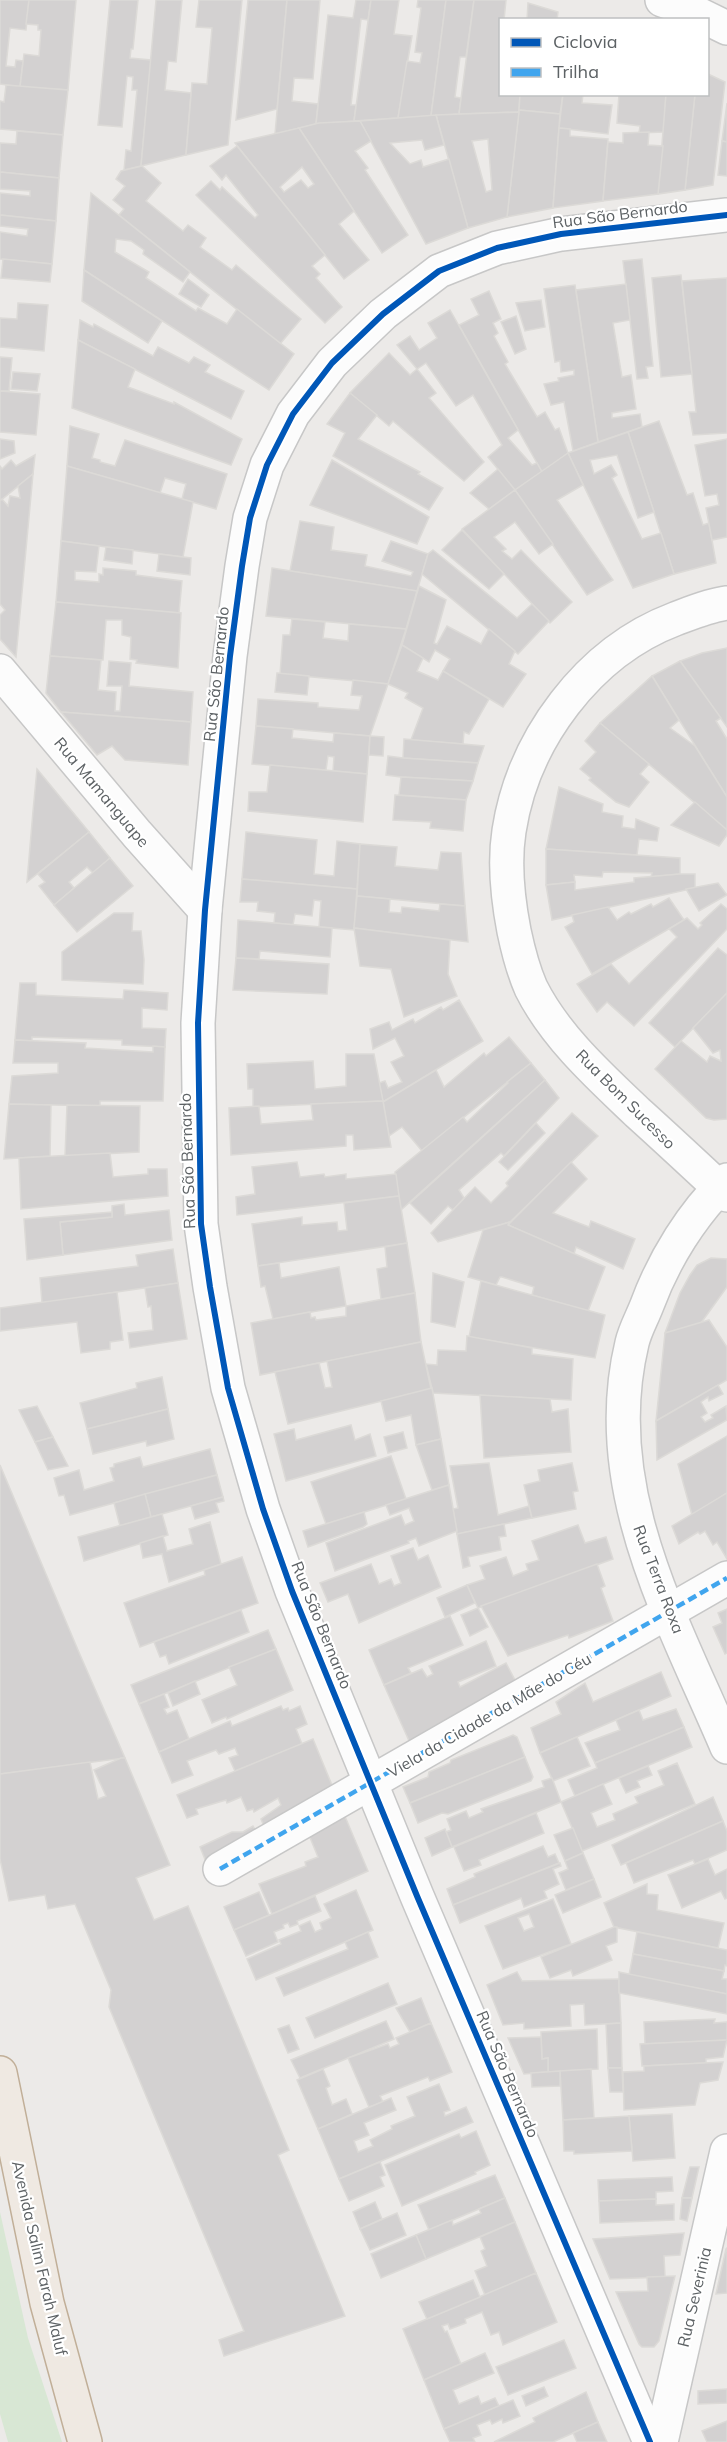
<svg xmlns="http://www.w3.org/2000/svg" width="727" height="2442" viewBox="0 0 727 2442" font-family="Mulish,sans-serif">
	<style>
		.green { fill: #d8e7d4 }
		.building { fill: #d3d1d1; stroke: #dcdad7; stroke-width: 1.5; fill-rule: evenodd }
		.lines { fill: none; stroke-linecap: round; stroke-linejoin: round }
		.minor-casing { stroke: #c7c7c7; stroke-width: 36 }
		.highway-casing { stroke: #c1af98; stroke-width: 36 }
		.minor { stroke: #fcfcfc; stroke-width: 33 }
		.highway { stroke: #efe9e2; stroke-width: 33 }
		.quiet { stroke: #40a5ee; stroke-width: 4.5; stroke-dasharray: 9 4.5; stroke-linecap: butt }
		.cycleway-casing { stroke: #fff; stroke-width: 10 }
		.cycleway { stroke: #0057b8; stroke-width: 6 }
		.labels { text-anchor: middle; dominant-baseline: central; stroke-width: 4.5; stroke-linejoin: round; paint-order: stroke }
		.street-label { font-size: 16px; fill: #5d6265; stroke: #fff }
	</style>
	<rect width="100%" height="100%" fill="#eceae8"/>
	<path class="green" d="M0 2212 28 2338 62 2442H8L0 2414Z"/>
	<g class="building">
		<path d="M0 0H29L26 30 10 28 6 66 15 67 16 60 23 61 20 87 0 84Z"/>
		<path d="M29 0H76L68 90 20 87 24 54 39 56 41 30H38V25L26 24Z"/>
		<path d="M110 0H138L133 49H131L130 58 151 60 141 166 124 170 126 150 131 151 137 90H132L133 77 127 76 122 127 98 125Z"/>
		<path d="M156 0H182L176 62 168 61 165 90 191 93 186 155 141 166Z"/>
		<path d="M199 0H242L228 145 186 155 192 83 207 84 212 28 196 27Z"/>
		<path d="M248 0H287L277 109 236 120Z"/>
		<path d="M287 0H320L313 79 294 78 292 101 318 104 316 124 275 134Z"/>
		<path d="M356 0H371L368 20 361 19 351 105H356L354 121 316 124 328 15 353 18Z"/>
		<path d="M371 0H399L394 34 412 36 398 118 354 121Z"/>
		<path d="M418 0H446L431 116 398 118 407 61 420 63 422 53 415 52 421 8 417 7Z"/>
		<path d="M446 0H474L466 57H460L455 97 461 98 459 114 431 116Z"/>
		<path d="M474 0H506L504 20H500V94H520L519 112 459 114Z"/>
		<path d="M528 3 558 12 557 20H527Z"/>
		<path d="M708 74 725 82 713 185 685 190 695 94H708Z"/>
		<path d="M6 85 68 90 63 135 0 129V101L4 102Z"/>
		<path d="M520 94H563L560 114 519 110Z"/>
		<path d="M563 94H583L582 103 612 105 608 134 559 128Z"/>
		<path d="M619 94H666L664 132 639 133 640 126 617 123Z"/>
		<path d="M666 94H695L685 190 658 194Z"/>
		<path d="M727 103V142L722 141Z"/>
		<path d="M519 110 560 114 553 208 507 217Z"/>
		<path d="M519 112 507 217 468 228 436 115ZM488 139 492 190 486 192 472 141Z"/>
		<path d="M436 115 444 145 425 150 422 140 390 143 410 164 421 160 423 167 449 159 468 228 426 244 360 121Z"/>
		<path d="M360 121 371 141 355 151 368 168 365 170 408 235 382 253 299 128 319 123Z"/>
		<path d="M299 128 354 211 339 224 369 260 344 279 235 143ZM302 167 314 184 308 188 301 180 284 192 280 187Z"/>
		<path d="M559 128 570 129V136L608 139 603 201 553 208Z"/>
		<path d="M17 131 63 135 59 178 0 172V143L16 144Z"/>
		<path d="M649 132 648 145 663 146 658 194 603 201 608 142 623 143V133Z"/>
		<path d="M722 141 727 142V176L718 175Z"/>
		<path d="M237 146 325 255 312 266 320 274 316 278 342 307 325 323 196 195 211 181 220 190 222 187 255 218 258 215 226 175 222 180 210 166Z"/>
		<path d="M142 166 161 183 146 201 183 231 188 225 206 238 200 247 232 270 236 265 301 319 280 344 119 215 124 209 113 200 125 186 116 179 121 171Z"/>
		<path d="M0 172 59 178 56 221 0 215V193L30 196V191L0 189Z"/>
		<path d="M91 193 190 272 183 282 143 254 144 250 131 241 116 239 115 252 149 272 146 278 196 311 198 308 227 324 237 309 294 354 269 390 84 270Z"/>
		<path d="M0 215 56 221 52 264 0 259V232L27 236 28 229 0 226Z"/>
		<path d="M3 259 52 264 50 282 1 278Z"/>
		<path d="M642 259 653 366 646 367 648 378 637 379 623 261Z"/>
		<path d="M84 270 162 321 148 343 82 301Z"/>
		<path d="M681 275 692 374 661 377 652 278Z"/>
		<path d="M727 278V433L693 435 689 412H696L682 281Z"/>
		<path d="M188 279 209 295 201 307 179 294Z"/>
		<path d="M626 284 630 320 613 323 622 377 631 375 636 409 612 413V418L640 414 642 427 598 442 576 290Z"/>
		<path d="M575 285 598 442 573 451 564 402 551 405 544 384 559 381 558 378 574 375V370L561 372 560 361 555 362 544 289Z"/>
		<path d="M489 291 501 319 493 323 498 333 494 336 508 362 505 364 537 417 545 412 555 430 559 428 568 453 542 472 459 325 479 315 471 299Z"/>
		<path d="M541 300 545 327 525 331 516 303Z"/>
		<path d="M18 303 48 305 44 351 0 347V318L17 319Z"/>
		<path d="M450 310 518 430 508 438 532 465 537 463 542 472 515 490 488 457 502 445 473 395 456 406 426 363 417 369 397 345 410 336 419 350 437 338 428 323Z"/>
		<path d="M516 316 526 349 515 354 501 322Z"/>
		<path d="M80 320 93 327 94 324 153 356 158 347 189 363 194 357 210 365 205 372 244 391 231 419 78 340Z"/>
		<path d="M78 340 135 369 128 387 174 404V402L242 439 231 465 72 408Z"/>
		<path d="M389 353 410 375 417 369 436 393 429 398 484 462 464 481 393 421 389 426 350 393Z"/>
		<path d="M0 357 12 358 9 391H0Z"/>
		<path d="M13 372 40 374 37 391 11 389Z"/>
		<path d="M0 391 40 394 36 435 0 432Z"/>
		<path d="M350 393 377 415 358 439 420 472 418 474 443 488 429 510 333 456 345 433 327 424Z"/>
		<path d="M659 421 687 495 693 493 703 525 709 523 716 563 674 574 628 432Z"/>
		<path d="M70 426 99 434 92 458 100 460V462L115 466 125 440 227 474 216 509 182 499 186 484 165 478 160 493 67 466Z"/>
		<path d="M628 432 654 512 638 518 617 455 590 460 594 474 611 465 617 475 612 478 642 539 661 533 674 574 633 588 568 453Z"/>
		<path d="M0 439 14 441 15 453 0 459Z"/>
		<path d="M727 439V537L712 540 706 508 719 505 717 494 705 496 695 445Z"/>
		<path d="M568 453 583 485 557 500 613 580 587 595 515 490Z"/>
		<path d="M35 455 33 474 0 501V466L2 469 11 460 16 466Z"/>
		<path d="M332 460 429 517 417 544 310 505Z"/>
		<path d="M67 466 193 502 183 557 61 541Z"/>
		<path d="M498 469 515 490 489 509 470 493Z"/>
		<path d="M33 474 16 657 0 639V615L5 610 0 604V501L2 499 8 506 10 496 20 498 18 486Z"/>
		<path d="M515 490 553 544 539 554 515 522 494 537 506 549 502 551 512 559 521 550 572 602 550 623 462 529Z"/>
		<path d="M300 521 334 527 331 550 367 555 365 566 411 576 413 572 382 561 391 541 428 554 417 591 290 571Z"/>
		<path d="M462 530 504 574 489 589 442 550Z"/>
		<path d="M61 541 99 546 96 572 75 571V580L99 582V574L103 575V568L136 571V575L182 581 179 613 56 602Z"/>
		<path d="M106 547 133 550 132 564 104 560Z"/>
		<path d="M433 550 517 618 532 604 549 621 518 654 422 574 428 554Z"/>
		<path d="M159 554 191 558 190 575 157 571Z"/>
		<path d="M272 568 417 591 406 629 266 616Z"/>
		<path d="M419 586 446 600 434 643 437 644 447 626 481 644 489 629 515 651 509 664 526 674 503 707 443 671 450 659 435 650 429 662 402 645Z"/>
		<path d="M56 602 181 613 178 668 136 663 137 660 130 659 131 637 122 635V620H106L103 660 50 656Z"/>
		<path d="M292 619 325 622 323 638 348 641 349 624 406 629 388 684 280 674 283 635H290Z"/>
		<path d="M402 645 423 658 417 671 438 680 443 671 489 699 469 734 464 732 463 744 411 740 423 708 405 698 408 693 388 684Z"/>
		<path d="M727 648V727L680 661 702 653Z"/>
		<path d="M50 656 101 660 98 690 116 692 115 711H120L122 686H107L109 661 131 663 129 686 193 692 191 722 61 712 46 693Z"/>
		<path d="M680 661 721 718 716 721 727 739V797L652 676Z"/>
		<path d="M277 673 309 676 307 695 275 692Z"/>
		<path d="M652 676 679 720 670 728 695 746 727 797V830L600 723Z"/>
		<path d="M353 680 388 684 370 736 256 726 258 699 318 703V707L359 710 362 696 351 695Z"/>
		<path d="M61 712 191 722 188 765 125 760 112 746 97 755Z"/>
		<path d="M600 723 649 764 640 774 649 782 629 807 616 802 589 780 591 778 580 769 596 752 585 741Z"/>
		<path d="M256 726 293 729 292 738 333 742 334 733 370 736 367 774 333 771 334 757 328 756 326 770 252 764Z"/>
		<path d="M370 736 384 737 383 756 369 755Z"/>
		<path d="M404 739 463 744 484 746 478 763 403 758Z"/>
		<path d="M388 756 403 758 478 763 473 781 401 777 386 775Z"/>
		<path d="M270 765 367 774 363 822 248 811 249 792H267Z"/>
		<path d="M37 769 89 832 27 882 33 811Z"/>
		<path d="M401 777 473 781 466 800 399 795Z"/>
		<path d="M559 787 603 804 602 812 623 816 622 827 635 829 636 819 659 828 657 841 639 839 637 855 546 849Z"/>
		<path d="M395 795 466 800 463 831 430 828 431 822 393 820Z"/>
		<path d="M695 802 727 830V835L719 846 671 825Z"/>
		<path d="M89 832 110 858 93 873 87 867 69 882 74 888 54 905 39 886 45 882 38 874Z"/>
		<path d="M246 832 317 840 314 874 334 876 337 841 360 844 357 889 242 879Z"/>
		<path d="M360 844 397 847 395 866 438 870 441 852 461 853 465 906 357 896Z"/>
		<path d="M546 849 680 858V874L651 877 652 873 603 872 602 877 574 875 575 882 546 885Z"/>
		<path d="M110 858 133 886 77 932 54 905Z"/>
		<path d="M680 874H695V888L552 920 546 885 575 882V890L634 882V878Z"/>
		<path d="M242 879 357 889 354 930 319 927 321 901 314 900 312 916 295 914 293 925 274 923 275 913 257 911 258 902H240Z"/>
		<path d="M718 883 727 895 699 911 686 889Z"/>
		<path d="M357 896 390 899 389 912 401 913 402 907 439 911 440 904 465 906 468 942 354 928Z"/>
		<path d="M669 898 684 920 592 974 565 927 574 922 572 915 608 907 617 920 629 912 631 914 651 904 653 907Z"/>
		<path d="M721 904 727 909V929L634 1026 607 1002 597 1012 577 984 611 964 629 984 677 937 669 929 687 918 698 929 702 925 700 923Z"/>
		<path d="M114 913H133L132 931H141L144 960 143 984 62 980V952Z"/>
		<path d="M238 920 332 928 330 957 260 951 259 959 236 958Z"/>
		<path d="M354 928 450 940 448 974 457 996 404 1017 391 969 360 966Z"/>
		<path d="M718 948 727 955V993L675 1047 649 1023Z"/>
		<path d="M236 958 329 964 327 994 233 990Z"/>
		<path d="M20 983H36V995L123 999 124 990 168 993 167 1010 142 1008V1028L166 1029 165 1047 122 1045V1040L32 1037V1041L15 1040Z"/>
		<path d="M727 993V1119L714 1120 706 1118 655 1069 681 1041 707 1062 710 1056 721 1061 720 1050 713 1053 693 1028Z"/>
		<path d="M459 1000 483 1041 383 1102 379 1083 385 1081 388 1088 402 1082 391 1062 404 1056 395 1038 373 1049 370 1029 389 1022 392 1030 413 1019 415 1023 441 1007 443 1010Z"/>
		<path d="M509 1037 531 1063 422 1151 402 1127 389 1136 383 1102 436 1070 444 1087 484 1053 486 1056Z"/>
		<path d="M15 1040 86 1043 85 1048 153 1052V1046L165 1047 163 1101H100V1106L9 1104 12 1076 58 1073V1063H13Z"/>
		<path d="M346 1054H374L383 1101 253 1107V1089H248L247 1064 313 1061 315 1089 346 1086Z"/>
		<path d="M531 1063 545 1080 401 1210 395 1172 463 1117 467 1122 508 1083 507 1082Z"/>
		<path d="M545 1080 559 1098 504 1156 501 1153 459 1190 464 1198 453 1210 448 1206 431 1224 410 1203Z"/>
		<path d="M383 1101 391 1147 354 1150 353 1135H346V1146L231 1155 229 1108 259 1106 261 1124 313 1120 311 1104Z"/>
		<path d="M9 1104 51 1105 50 1156 4 1159Z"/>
		<path d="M67 1105 140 1106 139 1152 65 1156Z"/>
		<path d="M572 1113 598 1136 510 1222 438 1242 431 1233 475 1187 491 1203 508 1186 506 1183Z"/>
		<path d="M536 1123 545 1133 508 1170 499 1162Z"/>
		<path d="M110 1153 113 1177 148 1174V1169H167L168 1196 21 1209 19 1158Z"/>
		<path d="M297 1162 300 1177 324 1174 325 1177 346 1174V1179L396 1174 399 1196 237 1215 236 1197 255 1194 252 1167Z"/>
		<path d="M571 1162 587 1179 553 1213 589 1227 591 1221 635 1239 623 1269 576 1247 574 1254 508 1225Z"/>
		<path d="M399 1196 407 1243 258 1266 252 1224 302 1217V1225L337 1222 338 1231 347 1230 344 1203Z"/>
		<path d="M124 1204 125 1215 169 1210 172 1240 63 1255 60 1222 112 1217V1206Z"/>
		<path d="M112 1212V1217L60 1222 63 1255 27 1260 24 1219Z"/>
		<path d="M510 1222 508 1225 605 1267 588 1311 532 1295 534 1287 502 1277H500L496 1285 468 1277 483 1230Z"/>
		<path d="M407 1243 415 1293 381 1299 377 1269 387 1267 385 1247Z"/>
		<path d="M173 1249 178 1283 42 1303 40 1278 138 1266 136 1255Z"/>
		<path d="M711 1258 727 1259V1287L701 1323 665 1333 680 1293 690 1275 697 1265Z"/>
		<path d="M279 1263 281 1278 339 1267 346 1306 273 1319 265 1286 261 1287 258 1266Z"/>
		<path d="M433 1273 464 1282 455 1327 431 1322Z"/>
		<path d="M481 1281 605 1315 595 1358 469 1337Z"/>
		<path d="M178 1283 187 1339 130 1348 128 1333 153 1330 151 1306 148 1307 145 1288Z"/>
		<path d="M117 1292 123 1340 110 1342V1349L81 1353 77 1322 0 1331V1308Z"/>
		<path d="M415 1293 421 1342 260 1375 251 1323 310 1312 311 1318 315 1317 316 1320 346 1316V1306Z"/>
		<path d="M709 1320 727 1347V1380L656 1421 665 1333Z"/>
		<path d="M467 1336 532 1348V1354L573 1359 571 1400 433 1393 426 1364 437 1365 438 1350 466 1351Z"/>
		<path d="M421 1342 431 1389 288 1424 275 1372 319 1363 325 1388 332 1387 327 1361Z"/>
		<path d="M162 1377 168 1409 87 1429 80 1403 137 1388 136 1383Z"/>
		<path d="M718 1385 723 1394 709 1401 708 1397 701 1402 707 1413 701 1417 705 1422 713 1418 711 1415 726 1406 727 1420 657 1460 656 1421Z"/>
		<path d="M432 1388 441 1439 416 1445 411 1415 386 1421 381 1401Z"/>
		<path d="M480 1395 550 1399 552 1412 568 1409 571 1452 484 1458Z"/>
		<path d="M37 1406 53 1437 35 1442 19 1410Z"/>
		<path d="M168 1409 174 1439 147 1446 146 1441 93 1454 87 1429Z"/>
		<path d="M351 1425 355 1440 370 1434 376 1456 286 1481 274 1434 294 1429 296 1440Z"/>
		<path d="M403 1432 407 1448 388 1453 384 1437Z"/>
		<path d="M727 1436V1493L692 1515 678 1464Z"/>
		<path d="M53 1437 68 1466 48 1470 35 1442Z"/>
		<path d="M441 1439 449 1485 432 1490 416 1445Z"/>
		<path d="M210 1449 217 1475 70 1515 64 1495 59 1496 54 1478 79 1470 84 1490 114 1481 110 1468 114 1467V1464L140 1457 143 1467Z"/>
		<path d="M391 1456 406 1499 326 1524 311 1482Z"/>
		<path d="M489 1463 498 1515 529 1506 532 1518 457 1534 453 1509 458 1508 450 1466Z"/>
		<path d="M572 1463 578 1491 573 1492 576 1509 532 1518 524 1485 540 1481 538 1470Z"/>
		<path d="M0 1465 78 1650 125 1758 0 1774Z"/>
		<path d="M217 1475 223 1497 151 1517 145 1494Z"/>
		<path d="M449 1485 457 1531 419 1546 416 1538 408 1541 409 1543 335 1571 326 1543 401 1515 405 1525 414 1521 409 1508 390 1515 386 1505Z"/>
		<path d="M727 1493V1559L717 1542 713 1545 705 1531 700 1534 698 1532 679 1544 672 1526Z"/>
		<path d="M145 1494 151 1517 120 1526 114 1503Z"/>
		<path d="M223 1497 224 1501 216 1503 219 1512 195 1519 191 1506Z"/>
		<path d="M364 1512 367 1524 363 1527 308 1547 303 1531Z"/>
		<path d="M162 1514 168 1535 84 1561 78 1537Z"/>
		<path d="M210 1522 221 1564 169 1582 162 1554 143 1558 140 1543 163 1536 167 1551 193 1544 189 1529Z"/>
		<path d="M504 1524 506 1536 499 1537 501 1550 468 1557 470 1566 463 1568 457 1534Z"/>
		<path d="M578 1525 585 1543 606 1537 613 1559 478 1608 467 1585 485 1579 480 1566 506 1557 513 1576 528 1570 526 1564 539 1560 532 1541Z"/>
		<path d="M413 1548 418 1560 428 1555 441 1587 359 1623 348 1594 328 1602 320 1583 371 1564 379 1584 391 1579 394 1586 401 1583 391 1556Z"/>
		<path d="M242 1557 258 1603 140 1647 124 1603 205 1575 204 1570Z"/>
		<path d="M597 1564 605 1586 601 1588 613 1621 569 1638 568 1635 508 1656 481 1606Z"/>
		<path d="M467 1585 475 1603 445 1617 437 1598Z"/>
		<path d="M478 1608 488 1627 470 1636 461 1615Z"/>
		<path d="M727 1609V1653L725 1654 713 1627 722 1623 718 1613Z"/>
		<path d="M241 1610 249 1632 169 1664 166 1655 160 1657 154 1642Z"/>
		<path d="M450 1616 463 1645 408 1668 411 1673 384 1685 369 1650Z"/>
		<path d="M268 1630 276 1649 139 1704 131 1685Z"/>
		<path d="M486 1641 496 1666 458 1682 460 1687 506 1663 516 1682 410 1743 384 1685 422 1669 427 1677 433 1674 429 1666Z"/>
		<path d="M276 1649 293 1690 227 1719 226 1717 212 1723 202 1700 237 1685 229 1667Z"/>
		<path d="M661 1672 671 1696 540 1753 531 1728 561 1714 556 1702 585 1683 593 1702Z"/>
		<path d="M195 1681 200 1694 173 1706 168 1693Z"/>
		<path d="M164 1694 169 1707 164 1709 167 1714 177 1710 189 1739 159 1752 139 1704Z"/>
		<path d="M281 1706 283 1710 288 1708 289 1711 300 1706 307 1724 296 1729 302 1744 235 1771 229 1758 238 1755 235 1748 219 1754 216 1750 187 1761 193 1775 172 1783 159 1752 230 1721 232 1726Z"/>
		<path d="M676 1709 684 1727 595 1763 585 1743 620 1730 616 1720 639 1710 643 1720Z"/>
		<path d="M684 1727 692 1747 575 1796 568 1780 597 1768 595 1763Z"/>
		<path d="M513 1735 517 1737 525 1757 410 1803 403 1787 428 1777 429 1772 450 1763 451 1760Z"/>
		<path d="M577 1737 590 1766 553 1781 540 1753Z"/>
		<path d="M313 1739 334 1790 265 1829 261 1819 281 1805 278 1798 254 1812 253 1809 247 1811 241 1797 227 1803 226 1800 196 1809 198 1814 187 1818 177 1795Z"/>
		<path d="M525 1757 533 1777 531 1781 448 1814 442 1813 418 1823 410 1803Z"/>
		<path d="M121 1758H125L170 1865 136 1878 154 1920 188 1906 289 2150 278 2155 345 2316 224 2356 219 2340 244 2331 109 2007 111 1990 75 1904 48 1909 45 1895 9 1901 0 1859V1774L90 1762 98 1799 106 1796 94 1770Z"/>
		<path d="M677 1763 695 1804 582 1851 561 1802 603 1784 612 1804 591 1813 597 1827 615 1820 613 1814 638 1803 635 1797 664 1785 658 1771Z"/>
		<path d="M648 1766 652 1775 637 1781 640 1787 626 1793 619 1778Z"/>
		<path d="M552 1778 561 1802 452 1847 446 1832 451 1830 447 1819 466 1811 469 1818 483 1812 481 1809 544 1787 542 1781Z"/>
		<path d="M713 1797 723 1821 621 1865 612 1845Z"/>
		<path d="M536 1813 544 1833 479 1860 481 1865 464 1871 454 1847Z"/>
		<path d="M344 1814 368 1871 272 1914 259 1884 306 1866 305 1862 318 1857 309 1835Z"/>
		<path d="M723 1821 727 1831V1850L695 1864 693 1860 634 1883 626 1863Z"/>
		<path d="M253 1826 257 1833 206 1862 200 1847 232 1832H243Z"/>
		<path d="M573 1828 583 1853 565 1861 554 1835Z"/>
		<path d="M445 1829 452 1847 432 1856 425 1838Z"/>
		<path d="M543 1846 548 1857 555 1854 559 1863 453 1905 447 1889 475 1877 474 1874Z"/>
		<path d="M583 1853 594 1879 566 1890 559 1873 568 1869 565 1861Z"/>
		<path d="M708 1859 715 1875 727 1869V1898L725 1899 721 1891 682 1908 668 1875Z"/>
		<path d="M560 1863 561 1866 553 1869 559 1884 544 1891 547 1898 524 1907 521 1898 460 1923 453 1905Z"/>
		<path d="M594 1879 601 1897 563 1913 555 1895Z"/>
		<path d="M647 1884V1894L658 1895 657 1910 724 1923 718 1948 614 1927 604 1903Z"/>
		<path d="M356 1890 373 1930 256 1980 247 1959 281 1944 279 1940 301 1931 299 1926 310 1921 315 1932 322 1929 320 1923 331 1918 324 1904Z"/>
		<path d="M259 1892 269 1915 234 1930 224 1907Z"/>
		<path d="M315 1896 321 1911 297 1921 298 1924 290 1927 288 1923 283 1925 284 1928 274 1932 278 1942 246 1956 234 1930Z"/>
		<path d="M553 1899 571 1944 503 1969 485 1926ZM529 1914 534 1927 524 1931 518 1918Z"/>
		<path d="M614 1927H617V1942L606 1946 612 1960 573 1976 571 1970 550 1978 541 1957Z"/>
		<path d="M368 1932 378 1957 284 1996 276 1978 348 1949 345 1942Z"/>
		<path d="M637 1932 727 1950V1966L725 1965 724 1971 633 1954Z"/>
		<path d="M633 1954 724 1971 722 1979H727V1994L629 1975Z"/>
		<path d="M517 1972 522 1981 619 1979 621 2023 585 2025 584 2004 570 2005 571 2026 524 2029V2023L503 2025 487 1985Z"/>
		<path d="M619 1972 727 1994V2014L619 1993Z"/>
		<path d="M388 1983 397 2004 315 2038 306 2018Z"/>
		<path d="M421 1998 431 2023 410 2032 396 2008Z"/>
		<path d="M715 2019 714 2023 727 2022V2040L645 2044 644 2022Z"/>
		<path d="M386 2021 394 2039 300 2078 291 2060Z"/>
		<path d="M431 2023 452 2072 430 2081 428 2077 380 2096 383 2102 369 2107 348 2058 388 2044 390 2048 399 2044 396 2038Z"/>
		<path d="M621 2023 622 2068H608L606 2024Z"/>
		<path d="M289 2025 299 2049 288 2053 278 2029Z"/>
		<path d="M597 2029 598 2069 548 2072V2058L542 2059 541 2032Z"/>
		<path d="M541 2037 542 2059 548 2058V2072L524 2074 508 2038Z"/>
		<path d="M727 2040 723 2057 706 2059V2063L642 2066 640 2044Z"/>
		<path d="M723 2062 718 2080 700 2083 695 2105 624 2110 623 2072 644 2071V2066Z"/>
		<path d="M608 2068H622L623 2092H610Z"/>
		<path d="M323 2069 330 2086 326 2088 332 2105 346 2099 352 2114 318 2129 297 2080Z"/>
		<path d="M591 2069 594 2118 563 2120 560 2071Z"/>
		<path d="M560 2071V2086L532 2087 531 2073Z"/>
		<path d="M439 2084 450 2110 444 2112 445 2116 466 2107 473 2122 339 2179 318 2129 391 2098 396 2110 364 2123 369 2135 354 2141 358 2152 373 2146 370 2140 392 2129 391 2126 415 2116 407 2097Z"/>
		<path d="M672 2114 675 2158 633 2161 629 2116Z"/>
		<path d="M629 2116 632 2151 574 2154V2151H564L563 2120Z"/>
		<path d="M476 2131 490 2165 475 2172 476 2174 402 2206 385 2165 459 2134 461 2138Z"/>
		<path d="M380 2162 385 2175 380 2177 384 2186 349 2201 339 2179Z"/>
		<path d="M690 2167H699L692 2198H682Z"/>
		<path d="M495 2175 505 2198 429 2230 418 2205Z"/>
		<path d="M672 2177 673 2191 656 2192V2199L599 2201 598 2180Z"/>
		<path d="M505 2198 515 2222 426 2259 416 2235 452 2220 453 2225 481 2213 479 2209Z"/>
		<path d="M682 2198H692L687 2221 680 2219Z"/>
		<path d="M656 2199V2205L674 2204V2220L600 2223 599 2201Z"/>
		<path d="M375 2202 382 2219 360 2229 353 2212Z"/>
		<path d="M397 2213 406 2235 370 2250 360 2229Z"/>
		<path d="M515 2222 536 2273 485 2295 475 2271 487 2266 481 2251 485 2249 480 2237Z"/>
		<path d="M684 2233 680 2255 664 2256 665 2277 610 2279 593 2239Z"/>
		<path d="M416 2235 426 2259 381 2278 371 2254Z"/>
		<path d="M727 2248V2293L716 2294 726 2249Z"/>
		<path d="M536 2273 557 2322 503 2345 499 2332 491 2335 482 2312 465 2319 466 2323 450 2329 448 2324 442 2326 445 2332 447 2331 461 2364 424 2380 403 2329Z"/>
		<path d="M675 2276 659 2341 654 2347H642L639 2344 616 2292 648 2291 647 2277Z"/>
		<path d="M473 2280 480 2297 427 2319 419 2302Z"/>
		<path d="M564 2340 576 2368 508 2395 496 2367Z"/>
		<path d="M485 2353 494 2373 453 2390 459 2404 478 2396 481 2404 495 2398 499 2406 444 2429 424 2380Z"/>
		<path d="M544 2387 548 2396 526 2406 522 2396Z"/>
		<path d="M727 2389V2403L698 2404V2391Z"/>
		<path d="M586 2392 598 2422 553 2442H494L535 2422 533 2418Z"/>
		<path d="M513 2400 520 2416 503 2423 502 2419 492 2424 490 2420 477 2425 481 2435 473 2438 475 2442H450L444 2429Z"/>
		<path d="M727 2421V2442H707L702 2431Z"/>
		<path d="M598 2422 607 2442H577L573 2433Z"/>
	</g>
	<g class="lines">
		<g class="minor-casing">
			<g id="minor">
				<path d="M662 0 690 10 727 28"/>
				<path d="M727 603C710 605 691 613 675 619 588 652 523 740 509 831 504 863 508 900 514 931 518 950 523 970 531 988 555 1036 598 1075 637 1112 667 1139 697 1167 727 1195"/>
				<path d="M0 671 137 834 205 910"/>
				<path d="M727 1180C692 1214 664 1259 647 1305 642 1318 635 1330 632 1343 597 1488 672 1618 727 1747"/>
				<path d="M220 1869 727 1578"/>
				<path d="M650 2442 417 1896 292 1591 263 1509 228 1388 210 1287 201 1224 198 1023 205 910 230 656 242 566 250 518 267 465 293 414 332 363 383 314 439 271 497 248 561 234 727 215"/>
				<path d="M661 2442 727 2151"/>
			</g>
		</g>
		<g class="highway-casing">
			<path id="highway" d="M0 2073 47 2303 85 2442"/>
		</g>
		<use href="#minor" class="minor"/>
		<use href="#highway" class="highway"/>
		<path class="quiet" d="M220 1869 727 1578"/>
		<g class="cycleway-casing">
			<path id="cycleway" d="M650 2442 417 1896 292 1591 263 1509 228 1388 210 1287 201 1224 198 1023 205 910 230 656 242 566 250 518 267 465 293 414 332 363 383 314 439 271 497 248 561 234 727 215"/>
		</g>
		<use href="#cycleway" class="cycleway"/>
	</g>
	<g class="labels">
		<g class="street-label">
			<text transform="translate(620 214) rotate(-7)">Rua São Bernardo</text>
			<text transform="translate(216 674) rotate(-84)">Rua São Bernardo</text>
			<text transform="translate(102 792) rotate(50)">Rua Mamanguape</text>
			<text transform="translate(626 1099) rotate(45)">Rua Bom Sucesso</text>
			<text transform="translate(187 1161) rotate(-92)">Rua São Bernardo</text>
			<text transform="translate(659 1579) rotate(69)">Rua Terra Roxa</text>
			<text transform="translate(322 1625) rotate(68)">Rua São Bernardo</text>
			<text transform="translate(489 1715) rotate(-30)">Viela da Cidade da Mãe do Céu</text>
			<text transform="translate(508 2074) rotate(67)">Rua São Bernardo</text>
			<text transform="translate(40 2258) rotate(77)">Avenida Salim Farah Maluf</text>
			<text transform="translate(694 2297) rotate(-77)">Rua Severinia</text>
		</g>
	</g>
	<rect x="499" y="18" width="210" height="78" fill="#ffffff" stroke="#bec0c1" stroke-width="1.5"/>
	<rect x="511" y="38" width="30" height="9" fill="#0057b8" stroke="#bec0c1" stroke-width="1.5"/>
	<text x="553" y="48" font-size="18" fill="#5d6265">Ciclovia</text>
	<rect x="511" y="68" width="30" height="9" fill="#40a5ee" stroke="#bec0c1" stroke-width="1.5"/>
	<text x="553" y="78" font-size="18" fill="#5d6265">Trilha</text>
</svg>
